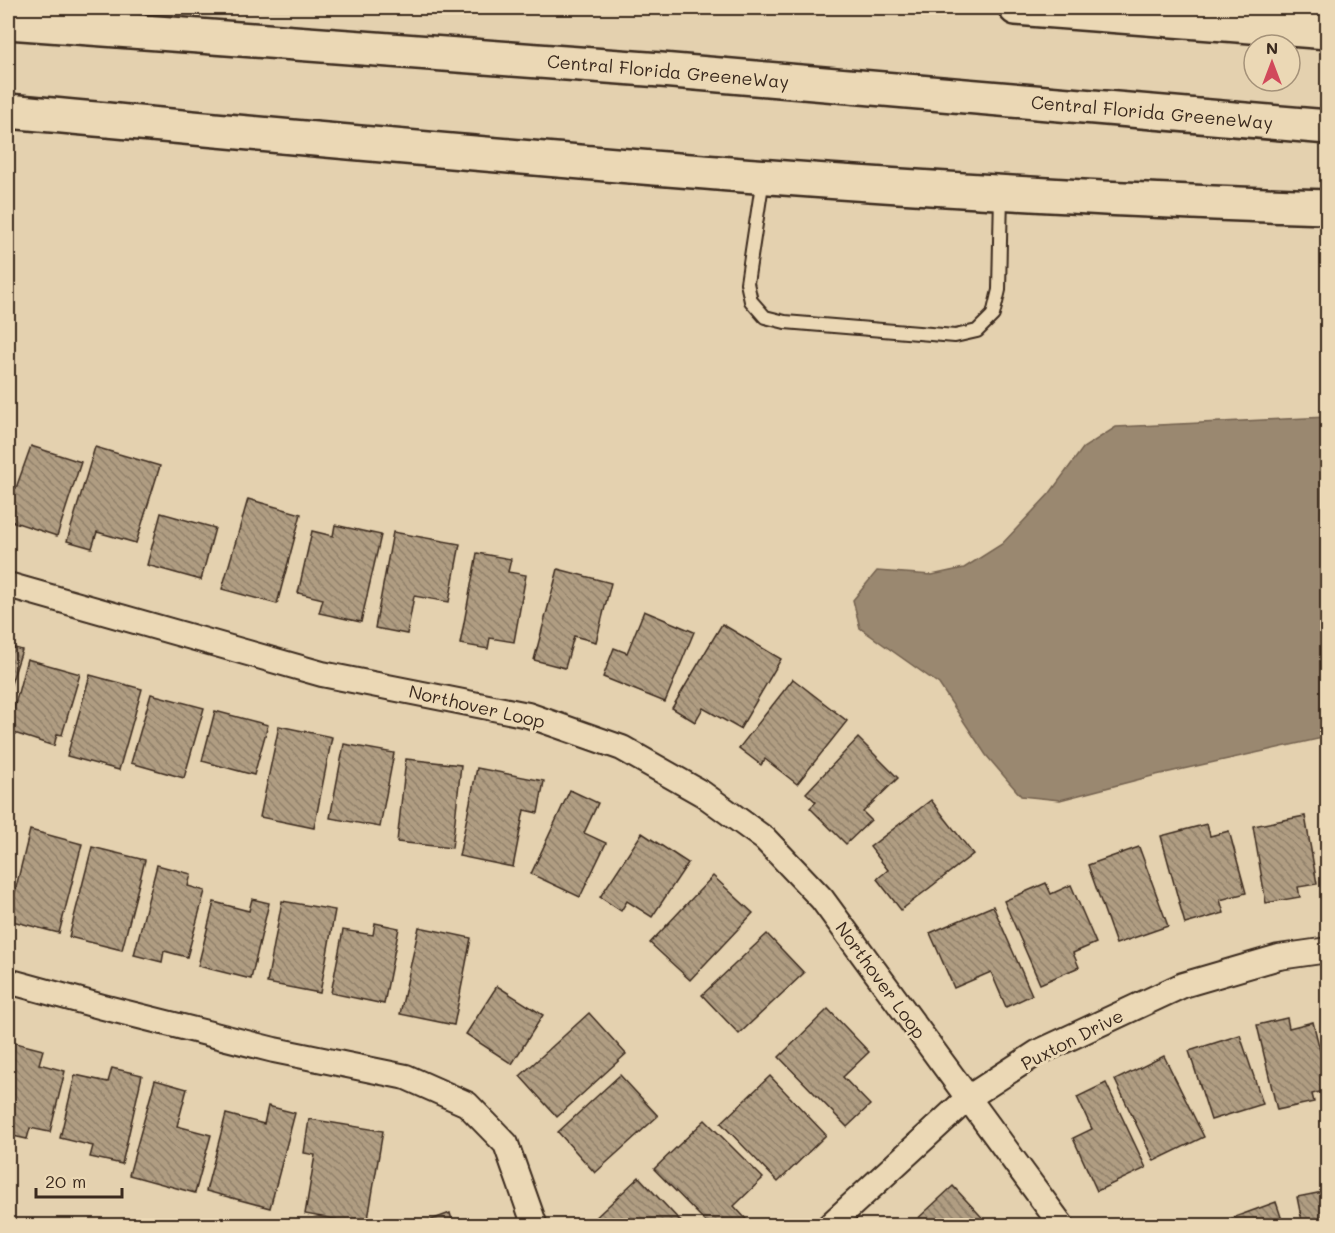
<svg xmlns="http://www.w3.org/2000/svg" width="1335" height="1233" viewBox="0 0 1335 1233" font-family="Mali,sans-serif">
	<style>
		.water { fill: #9a8870; stroke: #74624f; stroke-width: 1.5 }
		.building { fill: url(#building-back-hatch); stroke: #3b2a1e; stroke-width: 1.5 }
		.lines { fill: none; stroke-linecap: round; stroke-linejoin: round }
		.lane-casing { stroke: #3b2a1e; stroke-width: 16 }
		.street-casing { stroke: #3b2a1e; stroke-width: 28 }
		.highway-casing { stroke: #3b2a1e; stroke-width: 38 }
		.lane { stroke: #ebd8b5; stroke-width: 12 }
		.street { stroke: #ebd8b5; stroke-width: 24 }
		.highway { stroke: #ebd8b5; stroke-width: 33 }
		.labels { text-anchor: middle; dominant-baseline: central; stroke-width: 6; stroke-linejoin: round; paint-order: stroke }
		.street-label { font-size: 18px; fill: #3b2a1e; stroke: #ebd8b5 }
	</style>
	<defs>
		<pattern id="building-back-hatch" width="6" height="6" patternUnits="userSpaceOnUse" patternTransform="scale(1.5)"><rect width="6" height="6" fill="#b09d82"/><path d="M-1 5l2 2M0 0l6 6M5-1l2 2" fill="none" stroke="#90806a"/></pattern>
	</defs>
	<rect width="100%" height="100%" fill="#e4d1af"/>
	<filter id="ink" filterUnits="userSpaceOnUse"><feTurbulence type="fractalNoise" baseFrequency=".0167" numOctaves="2"/><feDisplacementMap in="SourceGraphic" scale="12" xChannelSelector="R" yChannelSelector="G"/><feConvolveMatrix kernelMatrix="1 2 1 2 8 2 1 2 1" color-interpolation-filters="sRGB"/></filter>
	<g filter="url(#ink)">
		<path class="water" d="M1327 417V737L1156 775 1060 800 1021 796 986 755 939 684 860 628 853 600 877 571 932 575 964 568 1002 544 1050 493 1083 448 1116 427Z"/>
		<g class="building">
			<path d="M31 446 81 462 57 536 8 520V485L16 488Z"/>
			<path d="M95 447 160 466 136 543 97 532 92 548 67 541Z"/>
			<path d="M248 499 301 514 277 604 222 589Z"/>
			<path d="M161 513 215 528 201 580 147 565Z"/>
			<path d="M335 525 381 535 361 622 319 613 323 599 298 593 312 531 333 536Z"/>
			<path d="M393 532 460 544 449 602 414 596 407 634 375 628Z"/>
			<path d="M477 553 511 559 508 572 526 575 514 642 490 638 488 649 460 644Z"/>
			<path d="M558 569 611 583 596 642 574 636 565 668 534 660Z"/>
			<path d="M644 611 694 632 665 702 603 677 614 648 627 653Z"/>
			<path d="M722 624 781 659 740 729 703 708 695 722 672 708Z"/>
			<path d="M8 646 22 650 8 693Z"/>
			<path d="M27 659 80 674 62 735 57 734 54 746 8 731Z"/>
			<path d="M90 675 142 689 119 770 67 756Z"/>
			<path d="M793 679 847 721 797 784 765 759 761 765 739 748Z"/>
			<path d="M151 694 204 708 184 778 131 763Z"/>
			<path d="M215 711 268 725 254 775 202 761Z"/>
			<path d="M279 726 332 737 314 828 260 817Z"/>
			<path d="M858 738 898 778 863 812 871 820 846 844 810 808 816 802 806 793Z"/>
			<path d="M344 744 394 753 380 827 330 818Z"/>
			<path d="M406 759 461 765 452 848 397 842Z"/>
			<path d="M477 768 544 781 538 813 524 810 513 867 459 856Z"/>
			<path d="M570 790 598 803 584 833 606 843 580 897 531 874Z"/>
			<path d="M931 800 973 854 901 910 877 879 888 870 870 847Z"/>
			<path d="M1305 816 1317 884 1298 887 1300 897 1266 903 1253 826Z"/>
			<path d="M1207 824 1210 836 1229 831 1246 893 1220 900 1224 913 1185 924 1161 836Z"/>
			<path d="M30 830 82 844 59 933 8 920Z"/>
			<path d="M642 833 688 863 652 917 627 901 621 911 600 897Z"/>
			<path d="M92 847 145 860 122 950 69 937Z"/>
			<path d="M1139 847 1168 926 1116 944 1088 865Z"/>
			<path d="M157 865 191 874 188 886 205 891 187 957 164 951 162 962 134 955Z"/>
			<path d="M713 876 753 913 690 980 650 943Z"/>
			<path d="M1046 883 1051 894 1071 885 1096 943 1073 953 1079 967 1040 984 1004 901Z"/>
			<path d="M252 899 269 903 251 979 198 966 214 902 249 911Z"/>
			<path d="M282 901 335 910 320 993 267 983Z"/>
			<path d="M993 906 1032 995 1006 1007 991 972 954 988 930 933Z"/>
			<path d="M375 923 399 928 384 1004 331 993 343 930 373 935Z"/>
			<path d="M419 927 471 938 454 1025 400 1014Z"/>
			<path d="M767 934 804 973 739 1034 702 995Z"/>
			<path d="M497 986 543 1015 512 1064 466 1034Z"/>
			<path d="M828 1009 869 1052 843 1077 870 1105 847 1127 779 1057Z"/>
			<path d="M589 1013 626 1054 557 1117 520 1076Z"/>
			<path d="M1287 1018 1289 1028 1313 1022 1328 1082V1090L1312 1094 1314 1102 1277 1110 1257 1025Z"/>
			<path d="M1240 1035 1263 1104 1211 1120 1189 1051Z"/>
			<path d="M8 1041 43 1050 39 1064 65 1071 50 1132 30 1128 27 1139 8 1135Z"/>
			<path d="M1164 1056 1204 1137 1154 1161 1115 1080Z"/>
			<path d="M112 1068 142 1075 122 1164 90 1157 93 1146 60 1138 75 1075 108 1082Z"/>
			<path d="M620 1075 658 1116 595 1173 558 1132Z"/>
			<path d="M770 1076 826 1135 778 1182 721 1123Z"/>
			<path d="M155 1080 187 1089 177 1126 211 1135 195 1193 129 1175Z"/>
			<path d="M1106 1083 1146 1168 1097 1191 1073 1138 1092 1129 1077 1097Z"/>
			<path d="M268 1106 295 1113 270 1208 206 1191 226 1114 264 1124Z"/>
			<path d="M309 1119 383 1131 367 1225 305 1214 315 1155 304 1153Z"/>
			<path d="M705 1120 763 1178 734 1206 746 1219 740 1226H710L654 1169Z"/>
			<path d="M639 1177 685 1226H593L590 1223Z"/>
			<path d="M953 1186 990 1226H917L914 1222Z"/>
			<path d="M1328 1191V1226H1303L1297 1197Z"/>
			<path d="M1276 1202 1284 1226H1226L1224 1221Z"/>
			<path d="M450 1213 454 1226H415Z"/>
		</g>
		<g class="lines">
			<g class="lane-casing">
				<path id="lane" d="M763 178 747 283 751 301 765 317 785 322 955 336 977 331 993 315 999 290 1001 193"/>
			</g>
			<g class="street-casing">
				<g id="street">
					<path d="M8 585 322 674 528 715 622 748 703 794 765 839 822 899 1062 1226"/>
					<path d="M8 981 103 1007 274 1050 406 1077 467 1104 506 1144 535 1226"/>
					<path d="M829 1226 968 1098 1037 1053 1183 985 1279 957 1328 950"/>
				</g>
			</g>
			<g class="highway-casing">
				<g id="highway">
					<path d="M1016 8 1328 32"/>
					<path d="M8 22 661 70 1328 127"/>
					<path d="M8 111C447 151 886 194 1328 207"/>
				</g>
			</g>
			<use href="#lane" class="lane"/>
			<use href="#street" class="street"/>
			<use href="#highway" class="highway"/>
		</g>
	</g>
	<g class="labels">
		<g class="street-label">
			<text transform="translate(668 71) rotate(5)">Central Florida GreeneWay</text>
			<text transform="translate(1152 112) rotate(5)">Central Florida GreeneWay</text>
			<text transform="translate(477 706) rotate(13)">Northover Loop</text>
			<text transform="translate(881 980) rotate(54)">Northover Loop</text>
			<text transform="translate(1072 1039) rotate(-27)">Puxton Drive</text>
		</g>
	</g>
	<rect width="1335" height="1233" fill="none" stroke="#ebd8b5" stroke-width="30"/>
	<rect x="15" y="15" width="1305" height="1203" fill="none" stroke="#3b2a1e" stroke-width="2" filter="url(#ink)"/>
	<g transform="translate(1272 63)"><circle r="28" fill="#ebd8b5" stroke="#a59279" stroke-width="1.5"/>
	<path d="M0-4.5L10 22L0 15L-10 22Z" fill="#d1495b"/>
	<text y="-9" font-size="16" font-weight="bold" text-anchor="middle" fill="#3b2a1e">N</text>
	</g>
	<path d="M36 1188v9h86v-9" fill="none" stroke="#3b2a1e" stroke-width="3"/>
	<text x="45" y="1188" font-size="18" fill="#3b2a1e" stroke="#ebd8b5" stroke-width="4.5" paint-order="stroke">20 m</text>
</svg>
